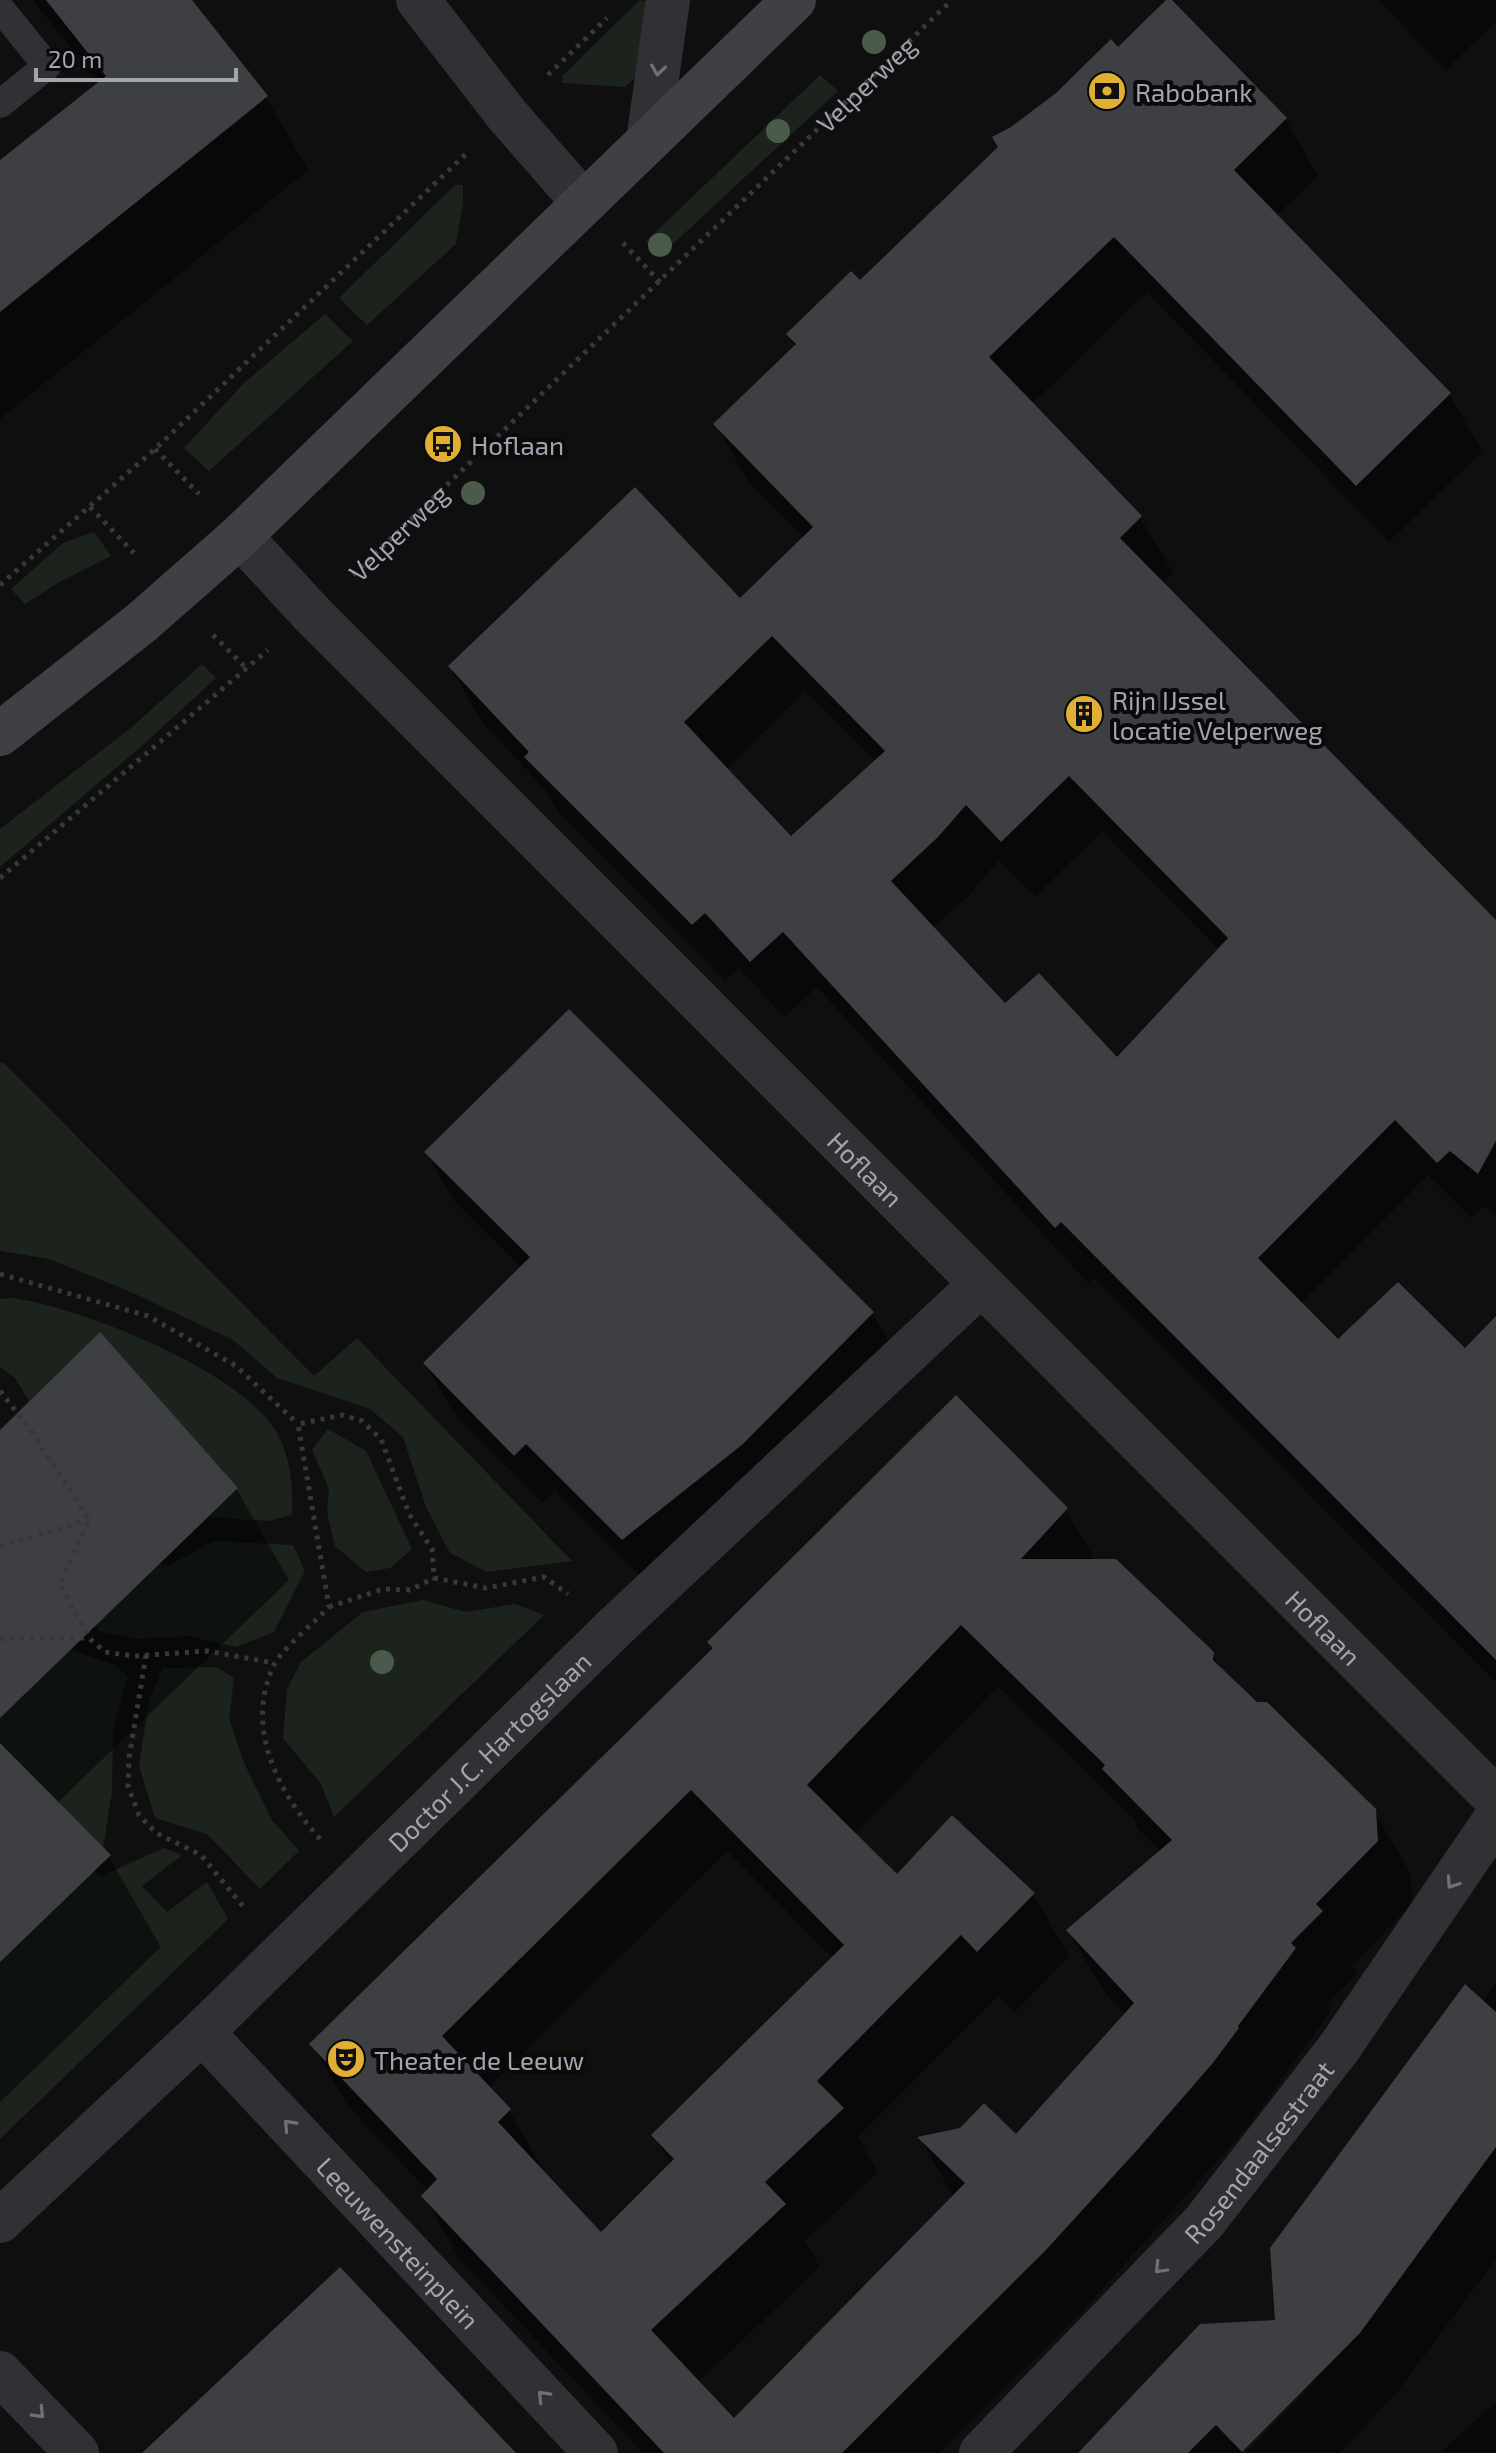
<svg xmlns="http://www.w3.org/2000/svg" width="1496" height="2453" viewBox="0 0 1496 2453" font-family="'Exo 2',sans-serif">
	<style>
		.green { fill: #1c231d }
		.shadow { fill: #0007; fill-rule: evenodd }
		.building { fill: #3e3f43; fill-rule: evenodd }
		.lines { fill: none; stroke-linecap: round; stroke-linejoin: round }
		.path { stroke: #37383c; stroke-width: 5; stroke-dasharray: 4 6; stroke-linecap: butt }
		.lane { stroke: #313135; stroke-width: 28 }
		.street { stroke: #313135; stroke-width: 44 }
		.secondary { stroke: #3f4045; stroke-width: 44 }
		.tree { fill: #4a5b4c }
		.oneway { stroke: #6f7179 }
		.labels { text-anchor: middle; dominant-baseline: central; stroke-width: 8; stroke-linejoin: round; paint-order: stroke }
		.street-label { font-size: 26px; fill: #a1a5b0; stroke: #0a0a0b }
		.poi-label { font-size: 26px; fill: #a1a5b0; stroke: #0a0a0b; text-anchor: start }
	</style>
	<rect width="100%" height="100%" fill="#0f0f10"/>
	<g class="green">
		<path d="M640 0 650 2 645 69 625 87 562 83V76Z"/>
		<path d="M820 75 838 91 660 256 646 241Z"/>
		<path d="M455 185H463V203L456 244 367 325 339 298Z"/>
		<path d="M325 314 353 341 209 471 184 448 244 383Z"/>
		<path d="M94 532 111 556 58 583 25 604 11 589 63 543Z"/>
		<path d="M202 664 216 678 144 744 0 867V829L132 727Z"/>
		<path d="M0 1063H4L314 1376 357 1338 572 1561 487 1572 450 1553 426 1507 403 1437 370 1409 277 1378 233 1340 133 1293 49 1259 0 1251Z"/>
		<path d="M12 1298C81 1307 248 1373 279 1437 291 1461 293 1489 292 1515L268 1521 209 1517 238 1488 100 1333 29 1401 15 1378 0 1367V1299Z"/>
		<path d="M328 1429 366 1451 412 1549 390 1568 366 1572 335 1546 327 1512 329 1489 312 1450Z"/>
		<path d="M214 1541 293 1545 305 1571 274 1632 236 1647 188 1636 137 1639 99 1631 70 1581 104 1551 168 1566Z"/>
		<path d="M423 1600 466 1612 515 1604 544 1615 334 1817 321 1784 283 1738 287 1689 301 1662 363 1612Z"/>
		<path d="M60 1646 114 1665 128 1676 113 1728 112 1792 103 1848 0 1743V1648Z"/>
		<path d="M217 1667 234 1678 229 1719 245 1765 272 1820 299 1851 260 1889 207 1834 155 1818 139 1766 149 1701 163 1668Z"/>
		<path d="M164 1848 182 1855 142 1886 167 1912 207 1882 228 1919 0 2139V1902L75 1855 101 1876Z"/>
	</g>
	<g class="shadow">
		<path d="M33 0H189L266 97 308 170 0 419V163L99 84Z"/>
		<path d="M1168 0 1286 120 1318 176 1276 216 1450 395 1482 451 1389 542 1147 292 1032 404 1140 517 1173 573 1162 584 1496 923V1216L1484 1206 1471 1218 1428 1175 1300 1304 1338 1341 1465 1351 1496 1361V1682L1094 1278 1088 1283 817 987 784 1017 739 968 725 980 559 813 545 789 483 723 450 667 740 601 804 538 748 481 716 424 796 347 789 335 860 283 1000 147 1012 129 1118 50ZM805 691 876 762 791 838 726 769ZM1102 831 1220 950 1117 1060 1005 1006 933 928 970 894 999 860 1035 897Z"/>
		<path d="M1378 0H1496V21L1446 70Z"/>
		<path d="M426 1152 872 1313 900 1361 651 1587 555 1491 543 1503 453 1412 426 1364 522 1268 454 1201Z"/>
		<path d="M100 1335 237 1490 289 1580 57 1803 109 1857 161 1947 0 2102V1432Z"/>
		<path d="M1066 1510 1096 1561 1212 1653 1224 1673 1374 1811 1411 1874 1412 1904 1352 1966 1357 1974 1327 2004 1331 2011 1247 2127 1081 2313 939 2453H643L459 2258 424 2196 428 2191 348 2106 312 2044 714 1650 710 1642ZM998 1686 1132 1817 1140 1831 1161 1852 1068 1930 1104 1992 1125 2015 1016 2137 920 2138 954 2197 734 2421 698 2382 820 2267 805 2241 878 2172 858 2137 998 1996 1014 2013 1069 1956 1033 1894 897 1877 854 1835ZM727 1851 833 1958 654 2135 671 2165 601 2235 545 2173 509 2110 488 2088Z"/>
		<path d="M1496 1983V2259L1395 2395 1339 2453H1246L1316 2381H1310L1241 2453H1080L1277 2321Z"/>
		<path d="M1496 2402V2453H1440Z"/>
	</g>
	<g class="building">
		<path d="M46 0H192L268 96 0 312V160L106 76Z"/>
		<path d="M1166 0H1172L1287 118 1234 170 1451 393 1356 486 1114 237 989 357 1142 516 1120 538 1496 920V1141L1478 1174 1450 1151 1437 1163 1395 1120 1258 1258 1338 1339 1398 1282 1465 1348 1496 1316V1660L1061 1222 1055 1228 783 932 750 962 705 913 692 925 524 757 529 752 448 666 635 487 740 598 813 527 713 424 796 344 786 334 851 271 860 280 998 147 992 137 1011 127 1056 93 1111 39 1118 47ZM772 636 885 751 791 836 684 722ZM1069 776 1228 938 1117 1057 1039 973 1005 1003 891 881 938 837 966 805 1001 842Z"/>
		<path d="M569 1009 874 1312 743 1444 622 1540 526 1444 514 1456 423 1363 530 1257 424 1152Z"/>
		<path d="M100 1332 238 1488 0 1718V1430Z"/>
		<path d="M956 1395 1068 1508 1021 1559H1116L1214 1652 1213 1660 1257 1702H1267L1376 1809 1378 1841 1316 1904 1323 1911 1291 1943 1296 1948 1238 2026 1239 2028 1212 2064 1139 2148 1045 2251 842 2453H664L421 2196 437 2179 309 2044 713 1648 707 1642ZM961 1625 1105 1765 1102 1769 1172 1840 1066 1930 1134 2003 1016 2134 984 2103 960 2128 917 2137 965 2183 734 2418 651 2330 786 2204 765 2182 844 2108 817 2081 961 1935 977 1952 1035 1893 952 1815 897 1874 807 1785ZM691 1790 844 1945 651 2135 674 2159 601 2232 498 2122 511 2109 442 2036Z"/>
		<path d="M0 1743 111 1855 0 1962Z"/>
		<path d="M1465 1984 1496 2012V2147L1360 2333 1242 2452 1216 2425 1188 2453H1078L1200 2324 1275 2320 1270 2248Z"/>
		<path d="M340 2267 516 2453H142Z"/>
	</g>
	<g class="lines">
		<g class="path">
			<path d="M548 75 607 18"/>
			<path d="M623 243 660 282"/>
			<path d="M155 449 199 494"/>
			<path d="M90 507 134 553"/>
			<path id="s1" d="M353 575 952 0"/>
			<path d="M0 585 155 449 466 154"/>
			<path d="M213 635 246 668"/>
			<path d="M0 878 268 650"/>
			<path d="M0 1274 148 1316 236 1366 298 1424"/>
			<path d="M0 1391 32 1432 89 1520 60 1584 89 1638 105 1652 134 1656 207 1651 274 1663"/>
			<path d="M0 1546 89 1520"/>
			<path d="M329 1607 383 1589 410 1590 434 1578"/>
			<path d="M0 1639 89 1638"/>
			<path d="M146 1655 129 1758 128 1786 139 1815 156 1833 201 1855 246 1910"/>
			<path d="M320 1839C278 1792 244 1728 274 1665 281 1650 316 1621 329 1607L298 1424 343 1415 362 1421 381 1439 409 1514 432 1549 434 1578 486 1588 544 1577 568 1594"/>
		</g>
		<path class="lane" d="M0 8 47 66 0 104"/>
		<g class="street">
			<path d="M418 0 507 115 583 202"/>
			<path d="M648 141 668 0"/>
			<path id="s2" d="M240 536 312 614 1496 1799"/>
			<path id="s3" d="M202 2032 596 2453"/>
			<path id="s4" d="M0 2221 202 2032 614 1628 981 1284"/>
			<path d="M0 2373 77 2453"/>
			<path id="s5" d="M981 2453 1204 2222 1339 2048 1496 1818"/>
		</g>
		<path class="secondary" d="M0 734 141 623 240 536 794 0"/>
	</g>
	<g class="tree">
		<circle cx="874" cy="42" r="12"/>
		<circle cx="778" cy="131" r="12"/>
		<circle cx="660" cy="245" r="12"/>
		<circle cx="473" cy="493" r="12"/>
		<circle cx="382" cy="1662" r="12"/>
	</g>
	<defs><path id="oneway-chevron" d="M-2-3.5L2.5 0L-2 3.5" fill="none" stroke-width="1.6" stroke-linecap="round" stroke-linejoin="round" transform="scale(2)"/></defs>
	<g class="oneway">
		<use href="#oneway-chevron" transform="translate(658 70) rotate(98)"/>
		<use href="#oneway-chevron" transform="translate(1452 1883) rotate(124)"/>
		<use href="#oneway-chevron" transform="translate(289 2125) rotate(-133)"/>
		<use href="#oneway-chevron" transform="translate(1160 2268) rotate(134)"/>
		<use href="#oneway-chevron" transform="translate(543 2396) rotate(-133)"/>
		<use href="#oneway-chevron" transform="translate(39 2413) rotate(46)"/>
	</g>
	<defs>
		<g id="bank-disc" transform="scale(2)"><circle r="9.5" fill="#e2af36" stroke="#0a0a0b"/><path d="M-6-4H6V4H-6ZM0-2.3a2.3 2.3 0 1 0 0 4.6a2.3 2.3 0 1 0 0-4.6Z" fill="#111"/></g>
		<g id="bus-disc" transform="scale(2)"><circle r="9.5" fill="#e2af36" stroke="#0a0a0b"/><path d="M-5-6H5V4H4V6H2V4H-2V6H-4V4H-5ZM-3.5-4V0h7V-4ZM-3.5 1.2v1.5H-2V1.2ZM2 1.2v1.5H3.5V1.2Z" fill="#111"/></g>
		<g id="building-disc" transform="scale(2)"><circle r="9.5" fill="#e2af36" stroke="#0a0a0b"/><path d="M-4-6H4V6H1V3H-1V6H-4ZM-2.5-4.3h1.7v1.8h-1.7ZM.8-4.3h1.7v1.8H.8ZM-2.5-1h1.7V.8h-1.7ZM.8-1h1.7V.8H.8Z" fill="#111"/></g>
		<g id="theatre-disc" transform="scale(2)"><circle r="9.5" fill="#e2af36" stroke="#0a0a0b"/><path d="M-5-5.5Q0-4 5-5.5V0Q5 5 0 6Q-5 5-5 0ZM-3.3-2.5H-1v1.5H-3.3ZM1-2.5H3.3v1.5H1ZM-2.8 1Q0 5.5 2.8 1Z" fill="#111"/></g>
	</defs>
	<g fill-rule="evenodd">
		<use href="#bank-disc" x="1107" y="91"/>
		<use href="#bus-disc" x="443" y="444"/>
		<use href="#building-disc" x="1084" y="714"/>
		<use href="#theatre-disc" x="346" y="2059"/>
	</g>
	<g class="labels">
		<g class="street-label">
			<text stroke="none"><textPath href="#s1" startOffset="710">Velperweg</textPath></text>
			<text stroke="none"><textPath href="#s1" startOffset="62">Velperweg</textPath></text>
			<text stroke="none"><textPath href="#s2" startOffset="890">Hoflaan</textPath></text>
			<text stroke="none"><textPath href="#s2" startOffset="1538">Hoflaan</textPath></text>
			<text stroke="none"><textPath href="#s4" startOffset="678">Doctor J.C. Hartogslaan</textPath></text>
			<text stroke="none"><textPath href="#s5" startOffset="410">Rosendaalsestraat</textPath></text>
			<text stroke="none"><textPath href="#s3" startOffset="288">Leeuwensteinplein</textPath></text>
		</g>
		<g class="poi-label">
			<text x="1135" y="91">Rabobank</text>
			<text x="471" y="444">Hoflaan</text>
			<text x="1112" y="699">Rijn IJssel<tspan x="1112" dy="30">locatie Velperweg</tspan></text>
			<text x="374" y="2059">Theater de Leeuw</text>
		</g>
	</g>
	<path d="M36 68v12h200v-12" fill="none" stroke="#a1a5b0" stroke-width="4"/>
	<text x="48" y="68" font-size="24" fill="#a1a5b0" stroke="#0a0a0b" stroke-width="6" paint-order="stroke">20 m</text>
</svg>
